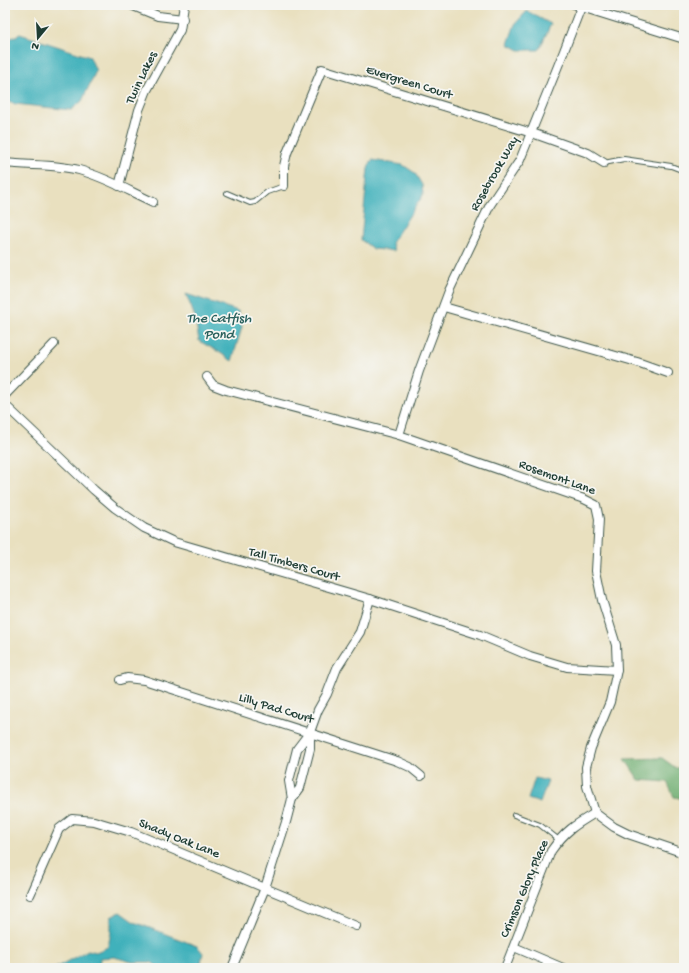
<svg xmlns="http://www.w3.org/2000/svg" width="689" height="973" viewBox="0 0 689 973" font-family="'Gochi Hand',sans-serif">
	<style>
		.forest { fill: #6ead6f; stroke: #467552 }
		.water { fill: #41b1bb; stroke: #307778 }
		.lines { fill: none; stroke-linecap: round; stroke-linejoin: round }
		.lane-casing { stroke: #3d5549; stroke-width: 6 }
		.street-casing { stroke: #3d5549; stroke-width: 10 }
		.lane { stroke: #fff; stroke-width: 4 }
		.street { stroke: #fff; stroke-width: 8 }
		.labels { text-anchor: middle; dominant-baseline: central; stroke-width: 3.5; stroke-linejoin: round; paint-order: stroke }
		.street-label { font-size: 13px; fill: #1f3d34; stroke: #f6f6f2 }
		.water-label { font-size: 14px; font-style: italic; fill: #29605c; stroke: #f6f6f2 }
	</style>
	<rect width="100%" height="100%" fill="#f6f6f2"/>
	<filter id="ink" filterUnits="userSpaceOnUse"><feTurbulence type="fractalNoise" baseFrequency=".025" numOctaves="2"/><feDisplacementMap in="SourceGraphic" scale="8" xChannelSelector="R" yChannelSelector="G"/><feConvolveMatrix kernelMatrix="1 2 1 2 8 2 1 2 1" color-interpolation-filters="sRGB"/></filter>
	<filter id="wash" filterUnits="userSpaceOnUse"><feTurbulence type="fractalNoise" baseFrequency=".012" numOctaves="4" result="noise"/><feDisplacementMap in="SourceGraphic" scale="16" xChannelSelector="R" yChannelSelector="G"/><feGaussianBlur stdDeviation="0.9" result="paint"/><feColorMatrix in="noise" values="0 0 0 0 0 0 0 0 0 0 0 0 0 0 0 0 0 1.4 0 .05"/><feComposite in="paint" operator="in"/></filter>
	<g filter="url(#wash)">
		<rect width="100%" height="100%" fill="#e9e0bf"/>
		<path class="forest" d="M662 758 676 768H684V799L674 797 667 782 639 780 625 759Z"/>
		<g class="water">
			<path d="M527 11 551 24 539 50H519L508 44 515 24Z"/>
			<path d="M20 34 90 57 96 71 82 101 71 110 15 104 5 101V41Z"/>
			<path d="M372 160 403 165 415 173 422 185 423 195 392 242 394 251 373 249 361 240 368 168Z"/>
			<path d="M186 294 238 311 242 327 232 361 219 352 199 341 195 317Z"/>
			<path d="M535 778 548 781 540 803 528 799Z"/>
			<path d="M120 912 134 922 197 946 203 953 200 968H160L151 962H132L114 957 100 958 99 968H55L88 950 96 952 108 947 111 932V917Z"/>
		</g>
	</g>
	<g filter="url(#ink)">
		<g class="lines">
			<g class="lane-casing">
				<g id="lane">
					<path d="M604 163 624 159 671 166 684 171"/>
					<path d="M227 193 250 203 255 202 267 192 284 186"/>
					<path d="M514 815 540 825 559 840"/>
				</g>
			</g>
			<g class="street-casing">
				<g id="street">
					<path d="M131 5 158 16 183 19"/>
					<path d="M575 5 684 39"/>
					<path d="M5 163C29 166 55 164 79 170 105 177 129 191 153 202"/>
					<path d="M119 186 139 110 147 90 180 30 184 5"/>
					<path d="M284 186V166L287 153 322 69 532 133 588 153 604 163"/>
					<path d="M444 307 637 362 668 373"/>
					<path d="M207 377 213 385 226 390 399 435 584 499 596 505 599 519 596 571 602 600 616 645 617 670 610 702 591 748 586 767 587 786 595 813 614 827 628 834 684 853"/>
					<path d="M5 395 54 344"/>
					<path d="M5 405 94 490 115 508 144 528 174 542 370 599 480 635 530 656 567 667 617 670"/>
					<path d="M399 435 419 371 449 291 490 205 520 160 564 51 581 7"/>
					<path d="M120 680 127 678 144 680 397 761 410 767 421 776"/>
					<path d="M292 799 300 788 310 749V732"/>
					<path d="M30 895 59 829 72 819 94 821 131 832 356 926"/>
					<path d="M514 947 563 968"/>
					<path d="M232 968 265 888 286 822 292 799 289 781 297 749 310 732 318 710 327 694 337 668 360 632 370 599"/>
					<path d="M505 968 551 851C565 831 575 825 595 813"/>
				</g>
			</g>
			<use href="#lane" class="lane"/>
			<use href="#street" class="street"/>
		</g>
	</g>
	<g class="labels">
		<g class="street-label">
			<text transform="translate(142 78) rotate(-64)">Twin Lakes</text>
			<text transform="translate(409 83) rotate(17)">Evergreen Court</text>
			<text transform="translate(495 174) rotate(-60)">Rosebrook Way</text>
			<text transform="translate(557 478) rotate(20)">Rosemont Lane</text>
			<text transform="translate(294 565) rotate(16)">Tall Timbers Court</text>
			<text transform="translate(276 709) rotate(17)">Lilly Pad Court</text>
			<text transform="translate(179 839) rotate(22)">Shady Oak Lane</text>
			<text transform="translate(525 889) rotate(-67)">Crimson Glory Place</text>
		</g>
		<g class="water-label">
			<text x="219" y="319">The Catfish<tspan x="219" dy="16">Pond</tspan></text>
		</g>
	</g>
	<rect width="689" height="973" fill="none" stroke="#f6f6f2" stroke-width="20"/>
	<g transform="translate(38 38) rotate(198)" stroke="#f6f6f2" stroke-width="3" paint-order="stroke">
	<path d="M0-3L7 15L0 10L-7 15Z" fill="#1f3d34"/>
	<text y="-6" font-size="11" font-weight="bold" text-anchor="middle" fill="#1f3d34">N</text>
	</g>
</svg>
